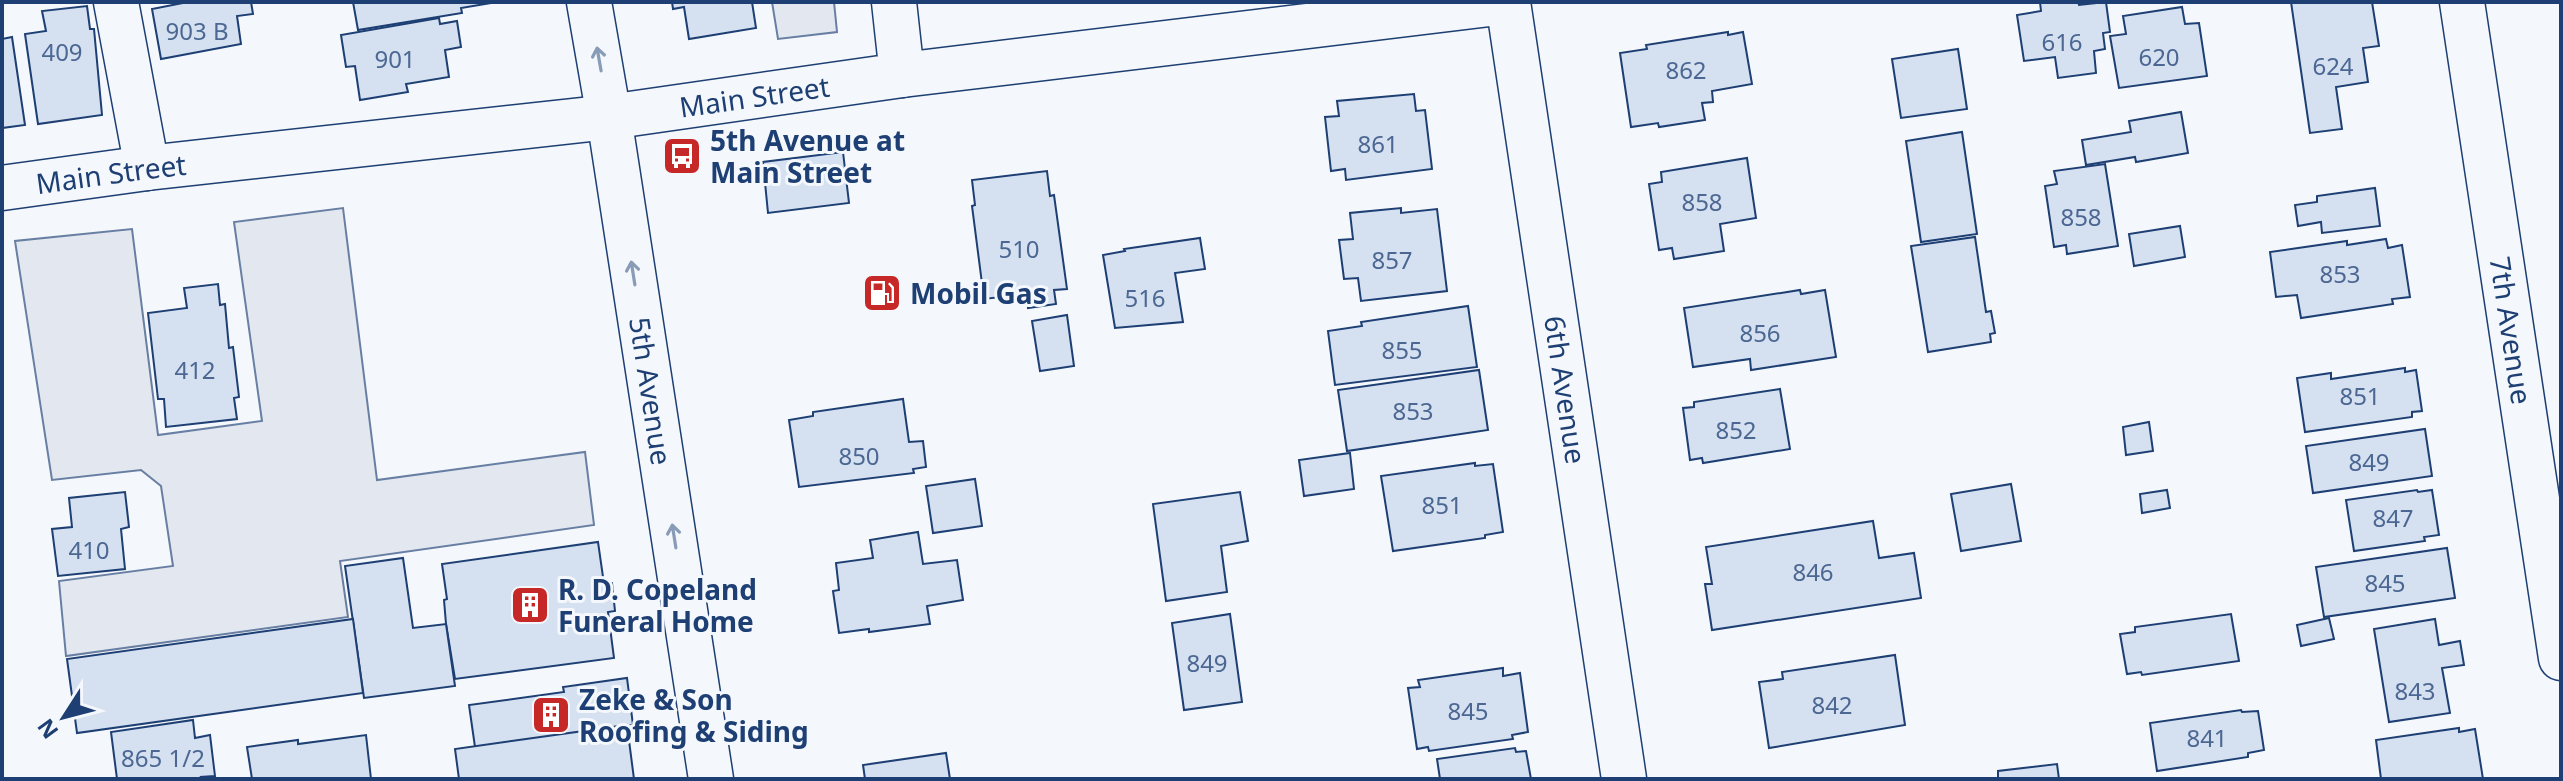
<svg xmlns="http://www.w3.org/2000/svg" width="2563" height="781" viewBox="0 0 2563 781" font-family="'Noto Sans',sans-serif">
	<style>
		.parking { fill: #e3e8f0; stroke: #687fa3; stroke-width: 2 }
		.building { fill: #d5e0f0; stroke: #1d3f73; stroke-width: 2 }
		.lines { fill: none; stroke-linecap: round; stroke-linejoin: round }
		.street-casing { stroke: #1d3f73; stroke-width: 47 }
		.secondary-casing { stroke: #1d3f73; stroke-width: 47 }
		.primary-casing { stroke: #1d3f73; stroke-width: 47 }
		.street { stroke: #f4f7fb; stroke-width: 44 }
		.secondary { stroke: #f4f7fb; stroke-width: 44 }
		.primary { stroke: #f4f7fb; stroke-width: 44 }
		.oneway { stroke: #889bb7 }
		.labels { text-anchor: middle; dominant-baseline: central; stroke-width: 6; stroke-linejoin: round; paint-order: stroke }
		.number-label { font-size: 24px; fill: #4b6792 }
		.street-label { font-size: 28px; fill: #1d3f73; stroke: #f4f7fb }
		.poi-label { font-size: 28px; font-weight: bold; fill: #1d3f73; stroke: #f4f7fb; text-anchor: start }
	</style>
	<rect width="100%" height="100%" fill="#f4f7fb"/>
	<g class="parking">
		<path d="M772 2H834L837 32 778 39Z"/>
		<path d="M343 208 377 480 585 452 594 525 340 561 348 617 66 656 59 581 173 566 161 486 141 470 52 480 15 241 132 229 158 435 262 421 234 222Z"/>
	</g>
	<g class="building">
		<path d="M188 2H251L253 14 237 16 241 44 161 59 152 9Z"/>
		<path d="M353 2H497L461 8 462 13 358 30Z"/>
		<path d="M672 2H752L756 28 689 39 684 7 673 9Z"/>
		<path d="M2040 2H2078L2079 5 2106 2 2110 32 2103 33 2105 49 2094 51 2096 73 2058 78 2055 57 2024 61 2017 15 2041 11Z"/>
		<path d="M2291 2H2372L2379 46 2363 48 2368 82 2336 87 2342 129 2310 133Z"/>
		<path d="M87 6 90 29H94L102 115 38 124 25 34 46 31 42 11Z"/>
		<path d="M2182 7 2185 24 2199 23 2207 76 2119 88 2110 36 2126 34 2123 16Z"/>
		<path d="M439 18 440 24 457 21 461 47 445 50 449 77 406 84 408 92 360 100 355 66 346 67 341 35Z"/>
		<path d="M1728 32V35L1743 32 1752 84 1712 91 1713 102 1702 103 1705 120 1659 127 1658 123 1631 127 1620 53 1647 49 1646 45Z"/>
		<path d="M12 37 25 125 2 128V39Z"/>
		<path d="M1958 49 1967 109 1901 118 1892 59Z"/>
		<path d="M1414 94 1416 111 1425 110 1432 169 1346 180 1345 169 1331 171 1325 117 1339 116 1337 101Z"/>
		<path d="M2181 112 2188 153 2136 162 2135 157 2086 165 2082 140 2131 132 2129 121Z"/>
		<path d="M1962 132 1977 234 1921 242 1906 141Z"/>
		<path d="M843 152 849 203 768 213 763 162Z"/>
		<path d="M1747 158 1756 218 1720 224 1724 251 1674 259 1672 248 1659 250 1649 184 1662 182 1661 172Z"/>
		<path d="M2105 164 2118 246 2067 254 2066 245 2054 247 2045 186 2057 184 2054 171Z"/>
		<path d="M1047 171 1050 196 1054 195 1067 289 1054 290 1056 304 1028 308 1027 294 984 299 972 206 975 205 972 180Z"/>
		<path d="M2375 188 2380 226 2322 233 2321 222 2298 226 2295 205 2317 202V196Z"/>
		<path d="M1401 208V213L1437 209 1447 291 1361 301 1358 278 1344 279 1339 240 1353 239 1350 213Z"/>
		<path d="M2180 226 2185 257 2134 266 2129 234Z"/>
		<path d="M1975 237 1986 312 1991 311 1995 333 1990 334 1991 342 1928 352 1911 246Z"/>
		<path d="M1200 238 1205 269 1175 273 1183 322 1115 328 1103 255 1125 251 1124 249Z"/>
		<path d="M2386 239 2388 248 2402 245 2410 297 2392 299 2393 304 2301 318 2297 295 2276 297 2270 252 2347 241V245Z"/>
		<path d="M218 284 220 305 225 304 229 348 233 347 239 397 234 398 237 419 166 427 164 399H158L148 313 187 308 184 288Z"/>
		<path d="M1800 290 1801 294 1825 290 1836 357 1751 370 1750 359 1693 367 1684 308Z"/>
		<path d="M1468 306 1477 367 1335 385 1328 331 1362 326 1361 322Z"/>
		<path d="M1067 315 1074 366 1040 371 1032 321Z"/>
		<path d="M2405 368V372L2416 370 2422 411 2412 412V417L2305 432 2297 378 2331 373V379Z"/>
		<path d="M1479 370 1488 430 1347 451 1338 390Z"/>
		<path d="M1780 389 1790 449 1703 463 1702 458 1690 460 1683 408 1694 407V402Z"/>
		<path d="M903 399 909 442 923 441 926 467 913 469 914 473 799 487 789 420 813 416V412Z"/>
		<path d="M2149 422 2153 451 2126 455 2123 427Z"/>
		<path d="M2425 429 2432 476 2313 493 2306 446Z"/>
		<path d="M1350 453 1354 489 1304 496 1299 460Z"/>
		<path d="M1475 463V466L1493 464 1503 532 1485 535V538L1393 551 1381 476Z"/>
		<path d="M975 479 982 526 933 533 926 486Z"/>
		<path d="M2011 484 2021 541 1961 551 1951 494Z"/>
		<path d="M2167 490 2170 508 2142 513 2140 494Z"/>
		<path d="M2417 490 2418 492 2432 490 2439 535 2424 537 2425 541 2354 551 2346 500Z"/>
		<path d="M125 492 129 527 121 529 125 569 58 576 52 529 72 527 69 498Z"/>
		<path d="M1240 492 1248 541 1221 546 1227 592 1166 601 1153 504Z"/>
		<path d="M1873 521 1879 558 1914 553 1921 598 1712 630 1705 584H1712L1706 547Z"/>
		<path d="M918 532 923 564 957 560 963 600 927 606 930 624 869 632V629L839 633 833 591 839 590 836 563 873 558 870 540Z"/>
		<path d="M598 542 604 584 612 583 615 611 608 612 614 658 455 679 446 624 444 600 447 599 442 564Z"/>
		<path d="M2447 548 2455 598 2324 617 2316 567Z"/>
		<path d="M403 558 413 628 446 624 455 686 364 698 345 566Z"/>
		<path d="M1230 614 1242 702 1184 710 1172 623Z"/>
		<path d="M2231 614 2239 661 2142 675 2141 672 2127 674 2120 634 2135 632V627Z"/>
		<path d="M2329 618 2334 639 2301 646 2297 625Z"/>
		<path d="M353 619 363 693 77 733 67 659Z"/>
		<path d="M2435 619 2439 645 2460 641 2464 665 2442 668 2450 713 2389 722 2374 629Z"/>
		<path d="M1895 655 1905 725 1769 748 1759 682 1783 679 1782 672Z"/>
		<path d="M1503 668V676L1520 673 1528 732 1512 735 1513 739 1429 751 1428 747 1417 749 1408 688 1420 687 1418 680Z"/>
		<path d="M627 678 633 725 475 747 469 705 564 692 563 687Z"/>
		<path d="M2241 710 2242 712 2258 711 2264 750 2248 753V757L2157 771 2150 723Z"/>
		<path d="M193 720 195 738 210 735 215 776 201 777 202 779H117L111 732Z"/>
		<path d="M627 725 634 779H459L455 749Z"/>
		<path d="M2459 728V732L2475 729 2483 779H2381L2376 740Z"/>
		<path d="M366 735 371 779H252L247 747 298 740V744Z"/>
		<path d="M1515 748 1516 752 1526 751 1531 779H1440L1437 759Z"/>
		<path d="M946 753 950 779H865L863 765Z"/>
		<path d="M2057 764 2059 779H1998V771Z"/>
	</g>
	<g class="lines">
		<g class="street-casing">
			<g id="street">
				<path d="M116 2 147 168"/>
				<path id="s1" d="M1508 2 1624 779"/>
				<path id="s2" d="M2462 2 2561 658"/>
				<path d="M902 75 1506 2"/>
			</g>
		</g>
		<g class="secondary-casing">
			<g id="secondary">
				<path id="s3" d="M2 188 147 168 609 117 902 75 894 2"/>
			</g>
		</g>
		<g class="primary-casing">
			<g id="primary">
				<path id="s4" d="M589 2 609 117 711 779"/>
			</g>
		</g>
		<use href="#street" class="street"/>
		<use href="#secondary" class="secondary"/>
		<use href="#primary" class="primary"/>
	</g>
	<defs><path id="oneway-shaft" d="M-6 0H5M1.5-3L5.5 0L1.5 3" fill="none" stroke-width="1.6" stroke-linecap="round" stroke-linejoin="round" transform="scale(2)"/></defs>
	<g class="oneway">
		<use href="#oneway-shaft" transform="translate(599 59) rotate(-100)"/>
		<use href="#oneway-shaft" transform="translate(633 273) rotate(-99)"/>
		<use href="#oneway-shaft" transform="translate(674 536) rotate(-99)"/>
	</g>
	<defs>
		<g id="bus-square" transform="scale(2)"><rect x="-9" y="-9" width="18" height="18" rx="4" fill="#c62828" stroke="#f4f7fb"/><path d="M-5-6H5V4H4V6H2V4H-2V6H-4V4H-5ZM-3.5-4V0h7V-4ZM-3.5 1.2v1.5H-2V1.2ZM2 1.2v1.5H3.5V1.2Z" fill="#fff"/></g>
		<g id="fuel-square" transform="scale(2)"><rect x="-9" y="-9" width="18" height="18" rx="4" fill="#c62828" stroke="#f4f7fb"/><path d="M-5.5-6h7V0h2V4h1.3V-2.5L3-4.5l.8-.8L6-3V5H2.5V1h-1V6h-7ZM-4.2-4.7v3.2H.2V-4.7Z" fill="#fff"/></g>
		<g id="building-square" transform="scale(2)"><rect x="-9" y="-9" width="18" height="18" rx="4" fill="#c62828" stroke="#f4f7fb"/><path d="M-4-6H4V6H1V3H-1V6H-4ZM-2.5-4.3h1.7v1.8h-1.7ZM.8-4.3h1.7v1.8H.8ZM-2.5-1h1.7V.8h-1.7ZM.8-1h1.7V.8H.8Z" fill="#fff"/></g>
	</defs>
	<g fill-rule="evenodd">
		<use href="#bus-square" x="682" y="156"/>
		<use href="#fuel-square" x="882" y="293"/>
		<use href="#building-square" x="530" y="605"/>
		<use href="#building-square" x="551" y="715"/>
	</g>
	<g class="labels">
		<g class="number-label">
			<text x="197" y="30">903 B</text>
			<text x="2062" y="41">616</text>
			<text x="62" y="51">409</text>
			<text x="2159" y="56">620</text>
			<text x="395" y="58">901</text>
			<text x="2333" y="65">624</text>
			<text x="1686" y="69">862</text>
			<text x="1378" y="143">861</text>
			<text x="1702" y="201">858</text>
			<text x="2081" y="216">858</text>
			<text x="1019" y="248">510</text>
			<text x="1392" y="259">857</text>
			<text x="2340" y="273">853</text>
			<text x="1145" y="297">516</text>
			<text x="1760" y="332">856</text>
			<text x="1402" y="349">855</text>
			<text x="195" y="369">412</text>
			<text x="2360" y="395">851</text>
			<text x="1413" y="410">853</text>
			<text x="1736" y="429">852</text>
			<text x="859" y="455">850</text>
			<text x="2369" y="461">849</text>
			<text x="1442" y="504">851</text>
			<text x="2393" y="517">847</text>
			<text x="89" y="549">410</text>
			<text x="1813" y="571">846</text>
			<text x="2385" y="582">845</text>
			<text x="1207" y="662">849</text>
			<text x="2415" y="690">843</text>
			<text x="1832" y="704">842</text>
			<text x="1468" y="710">845</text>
			<text x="2207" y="737">841</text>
			<text x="163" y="757">865 1/2</text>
		</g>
		<g class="street-label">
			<text stroke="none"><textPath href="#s3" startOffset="758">Main Street</textPath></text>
			<text stroke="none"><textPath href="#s3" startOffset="110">Main Street</textPath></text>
			<text stroke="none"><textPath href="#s2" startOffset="332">7th Avenue</textPath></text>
			<text stroke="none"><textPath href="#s4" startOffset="394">5th Avenue</textPath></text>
			<text stroke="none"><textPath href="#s1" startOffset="392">6th Avenue</textPath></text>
		</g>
		<g class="poi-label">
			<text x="710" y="140">5th Avenue at<tspan x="710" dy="32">Main Street</tspan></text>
			<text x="910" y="293">Mobil Gas</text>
			<text x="558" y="589">R. D. Copeland<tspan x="558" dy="32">Funeral Home</tspan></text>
			<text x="579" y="699">Zeke &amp; Son<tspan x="579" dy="32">Roofing &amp; Siding</tspan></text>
		</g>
	</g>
	<rect width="2563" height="781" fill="none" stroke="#1d3f73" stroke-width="8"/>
	<g transform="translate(64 717) rotate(234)" stroke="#f4f7fb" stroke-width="6" paint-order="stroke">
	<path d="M0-6L14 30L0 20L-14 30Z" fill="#1d3f73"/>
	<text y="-12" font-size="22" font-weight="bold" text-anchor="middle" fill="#1d3f73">N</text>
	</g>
</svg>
